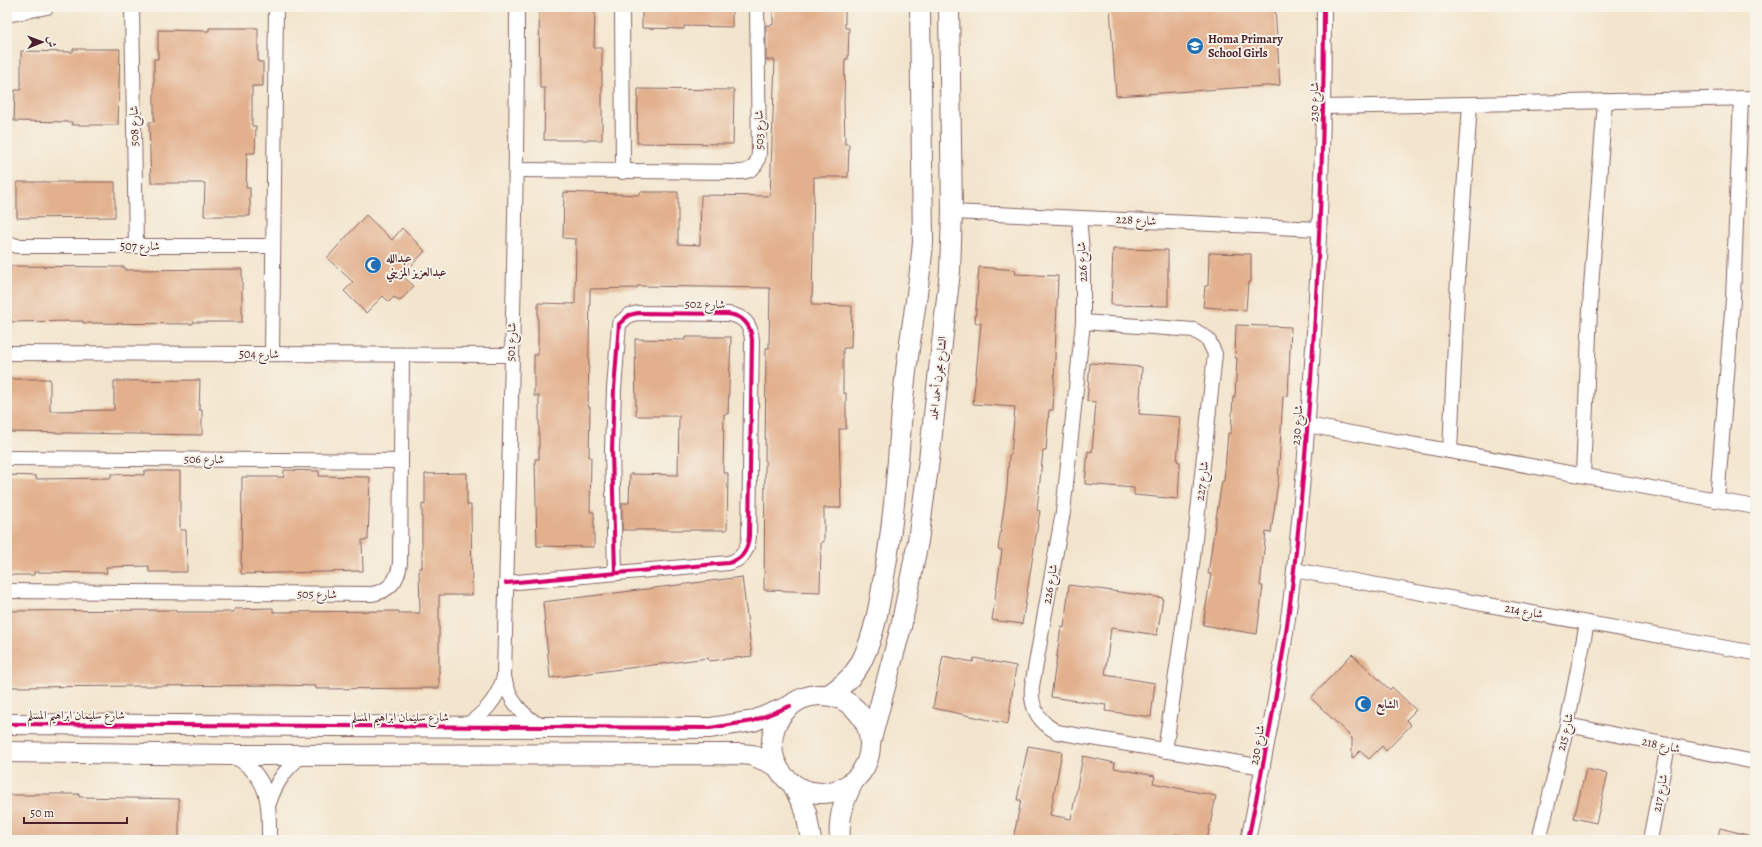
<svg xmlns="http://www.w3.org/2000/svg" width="1762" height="847" viewBox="0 0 1762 847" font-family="Alegreya,Amiri,serif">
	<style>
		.building { fill: #e2b08d }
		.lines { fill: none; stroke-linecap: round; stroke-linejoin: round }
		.street-casing { stroke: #856464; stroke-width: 16 }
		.secondary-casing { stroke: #856464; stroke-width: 22 }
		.street { stroke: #fff; stroke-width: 14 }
		.secondary { stroke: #fff; stroke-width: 20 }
		.cycleway-casing { stroke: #f7f3e8; stroke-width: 6 }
		.cycleway { stroke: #d6006c; stroke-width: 4 }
		.labels { text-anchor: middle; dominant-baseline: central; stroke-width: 4; stroke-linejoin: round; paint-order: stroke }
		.poi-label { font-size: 12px; font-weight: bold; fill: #4a1f2b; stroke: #f7f3e8; text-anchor: start }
		.street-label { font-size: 12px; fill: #4a1f2b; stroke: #f7f3e8 }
	</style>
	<rect width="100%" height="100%" fill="#f7f3e8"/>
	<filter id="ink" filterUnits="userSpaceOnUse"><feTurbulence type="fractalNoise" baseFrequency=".025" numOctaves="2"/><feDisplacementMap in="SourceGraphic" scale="8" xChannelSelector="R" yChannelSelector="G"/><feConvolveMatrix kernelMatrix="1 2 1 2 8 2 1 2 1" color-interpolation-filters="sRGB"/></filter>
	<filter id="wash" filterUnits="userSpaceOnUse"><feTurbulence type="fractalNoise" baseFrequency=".012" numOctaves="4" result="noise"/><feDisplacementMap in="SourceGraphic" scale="16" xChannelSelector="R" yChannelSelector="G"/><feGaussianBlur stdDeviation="0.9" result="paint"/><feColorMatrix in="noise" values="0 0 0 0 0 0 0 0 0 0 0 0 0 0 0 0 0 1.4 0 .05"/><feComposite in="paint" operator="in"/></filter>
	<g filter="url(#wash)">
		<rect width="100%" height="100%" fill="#f3e5cd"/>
		<g id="blocks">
			<g class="building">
				<path d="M539 7H595L594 48H602V140H544L545 88H540Z"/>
				<path d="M642 7H732V27L684 26V29L642 28Z"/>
				<path d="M773 7H845V28H849L848 59H845L844 103 845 144H849L848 177H814L812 305 852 306 851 348H843V393H846V429H839L841 508H824V542H821L820 592 764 590 766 348H769L770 288 637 286V288L590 289 588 407H590L589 457H591L590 512H594V547L537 546 535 459H539V396H534V355H538V303L575 304 576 239 563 238 564 192 640 195V192H678V244L700 245 701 195 770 196 775 60H766V25H773Z"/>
				<path d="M1110 7H1275L1280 85 1116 96Z"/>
				<path d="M209 28H258V62H263V86H252V126H256L255 153H247L246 188H250V216H204L205 183H151L149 122H154V59H158V30L209 31Z"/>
				<path d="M73 49H120L118 125H72V122L14 121 15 90H21V51L73 52Z"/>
				<path d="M638 89 734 90 733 144 637 143Z"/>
				<path d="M17 182H115V217L17 218Z"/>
				<path d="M366 215 392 240 402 228 425 251 402 276 414 286 400 301 394 297 389 302 383 296 366 313 344 291 353 282 327 258Z"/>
				<path d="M1113 249 1168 250V306L1111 305Z"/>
				<path d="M1209 253 1251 254V282H1248L1246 310 1203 307 1205 286H1208Z"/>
				<path d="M7 266 125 267V270L242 269V322H193V324L83 323V321L7 322Z"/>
				<path d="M979 267 1016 270 1015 274 1058 276 1053 410H1049L1046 451H1043L1037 510 1040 511 1022 624 992 620 1002 550 998 549 1007 487 1009 455H1011L1015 407 973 404 981 323H975Z"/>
				<path d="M1236 325 1291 327 1288 396H1283L1278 482 1271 533 1266 532 1260 586H1263L1257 634 1203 625 1211 574H1208L1214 531 1222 481H1224L1228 433H1231L1233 397H1235L1237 358H1235Z"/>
				<path d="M685 337H731L728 414H724L723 473H728L727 530H622V503H629L630 474 678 475 679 416H636L635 339 685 340Z"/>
				<path d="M1090 363 1142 367 1139 414 1181 417 1177 461 1180 462 1178 499 1134 495V488L1085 484 1088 451 1092 452 1096 402 1087 401Z"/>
				<path d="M7 379H50V411L114 410V381L200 380 199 410H202V435L7 432Z"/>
				<path d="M284 470 319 471V476L370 477 368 540H362L363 571 241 574 242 477H284Z"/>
				<path d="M144 471H180V530H186L187 572H149V566L106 567 107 573 34 572V575H7V475L36 476V479L111 478V474L144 475Z"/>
				<path d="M467 473V505H471L472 595H439V688L316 689V686L279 685 12 687 11 683H7V611L176 610V612H234V609L273 608V612L399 611V613H420L419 568H422V504L425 505V474Z"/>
				<path d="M742 577 752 656 709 661 708 658 550 678 543 602Z"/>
				<path d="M1069 585 1163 598 1157 635 1111 628 1105 675 1155 683 1151 717 1105 711 1106 705 1051 697 1061 627 1064 628Z"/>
				<path d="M1352 654 1390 690 1392 687 1416 710 1406 720 1411 725 1386 751 1382 746 1369 759 1360 751 1352 759V738L1311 698Z"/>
				<path d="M943 656 973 662 974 658 1016 666 1008 724 933 708Z"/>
				<path d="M1028 746 1062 752 1050 815 1071 819 1083 756 1115 763 1114 768 1155 776 1153 783 1216 796 1207 840 1175 834 1174 840H1013L1021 800H1017Z"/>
				<path d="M1586 769 1608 774 1596 823 1574 818Z"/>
				<path d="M34 794H79V797L179 799V840H7V795H34Z"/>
				<path d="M1720 828 1751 836 1750 840H1717Z"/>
			</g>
		</g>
	</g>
	<g filter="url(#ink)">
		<use href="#blocks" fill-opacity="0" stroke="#856464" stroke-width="1"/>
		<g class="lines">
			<g class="street-casing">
				<g id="street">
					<path d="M132 7 136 246"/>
					<path d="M517 7C517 231 509 454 504 677 509 701 522 715 542 727"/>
					<path d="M622 7 623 172"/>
					<path d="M7 15 47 7"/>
					<path d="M1324 107 1755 98"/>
					<path d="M517 170 741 172C753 171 758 164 759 153L757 7"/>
					<path d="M952 212 1319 229"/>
					<path d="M1079 218 1083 262V322L1063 512 1032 686C1030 707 1038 722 1057 732L1263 767"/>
					<path d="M7 243 17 246H273"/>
					<path d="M1083 322 1194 330 1208 339 1215 354 1193 557 1165 751"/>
					<path d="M7 353 511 355"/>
					<path d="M272 354 276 7"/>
					<path d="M1307 425 1755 507"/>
					<path d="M1450 451 1458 277 1470 105"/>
					<path d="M7 458 401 461"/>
					<path d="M1583 475 1591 287 1605 101"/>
					<path d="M1717 500 1733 299 1741 98"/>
					<path d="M1294 570 1755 653"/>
					<path d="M506 583 728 563C742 560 748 550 749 536L752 340C751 325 744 316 728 314L638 313 629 315 619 324 614 389 612 450 615 572"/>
					<path d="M7 591 372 594C389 591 398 581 400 563L402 355"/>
					<path d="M1567 725 1755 762"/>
					<path d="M464 727C484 714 497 700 504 677"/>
					<path d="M232 755C270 776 269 801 269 840"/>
					<path d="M269 803C276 782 286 768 303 755"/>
					<path d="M1248 840C1266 751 1284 661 1294 570 1314 384 1324 195 1324 7"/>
					<path d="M1539 840 1567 725 1587 623"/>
					<path d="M1650 840 1668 746"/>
				</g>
			</g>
			<g class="secondary-casing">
				<g id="secondary">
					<circle cx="821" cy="744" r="49"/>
					<path d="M828 695C843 686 856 674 863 658 874 635 879 607 883 582 895 518 898 454 904 389 909 340 919 291 923 242L920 7"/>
					<path d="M7 724 710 728 753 721 790 706"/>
					<path d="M870 743 901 627 918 541 929 460 950 271 952 212 949 7"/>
					<path d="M7 752 231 755 740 754 752 755 777 766"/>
					<path d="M792 783 806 812 811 840"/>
					<path d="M840 840C838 819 843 801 853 782"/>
				</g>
			</g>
			<use href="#street" class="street"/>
			<use href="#secondary" class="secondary"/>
			<g class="cycleway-casing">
				<g id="cycleway">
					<path d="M506 583 728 563C742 560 748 550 749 536L752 340C751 325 744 316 728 314L638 313 629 315 619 324 614 389 612 450 615 572"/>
					<path d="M7 724 710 728 753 721 790 706"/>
					<path d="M1248 840C1266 751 1284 661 1294 570 1314 384 1324 195 1324 7"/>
				</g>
			</g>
			<use href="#cycleway" class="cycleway"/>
		</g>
	</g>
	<defs>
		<g id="school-disc" transform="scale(0.9)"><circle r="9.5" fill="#1f6fb2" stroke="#f7f3e8"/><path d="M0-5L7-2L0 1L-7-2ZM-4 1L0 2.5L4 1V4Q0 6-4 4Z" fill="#fff"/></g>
		<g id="mosque-disc" transform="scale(0.9)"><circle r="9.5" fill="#1f6fb2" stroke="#f7f3e8"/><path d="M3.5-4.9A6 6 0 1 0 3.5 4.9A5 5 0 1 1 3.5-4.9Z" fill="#fff"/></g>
	</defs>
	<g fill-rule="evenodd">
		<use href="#school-disc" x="1195" y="46"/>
		<use href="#mosque-disc" x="373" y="265"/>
		<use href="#mosque-disc" x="1363" y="704"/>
	</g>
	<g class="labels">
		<g class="poi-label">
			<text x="1208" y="39">Homa Primary<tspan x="1208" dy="14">School Girls</tspan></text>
			<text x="386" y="258">عبدالله<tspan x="386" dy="14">عبدالعزيز المزيني</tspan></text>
			<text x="1376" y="704">الشايع</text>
		</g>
		<g class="street-label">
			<text transform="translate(1314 102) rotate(-89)">شارع 230</text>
			<text transform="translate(134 126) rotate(-91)">شارع 508</text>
			<text transform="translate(759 130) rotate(-91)">شارع 503</text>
			<text transform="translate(1136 220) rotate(3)">شارع 228</text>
			<text x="140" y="246">شارع 507</text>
			<text transform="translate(1082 262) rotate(-93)">شارع 226</text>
			<text transform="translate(705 304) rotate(1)">شارع 502</text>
			<text transform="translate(511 342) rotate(-88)">شارع 501</text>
			<text x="259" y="354">شارع 504</text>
			<text transform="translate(938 378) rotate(-84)">الشارع مجرن أحمد الحمد</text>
			<text transform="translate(1297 425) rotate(-86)">شارع 230</text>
			<text transform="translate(204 459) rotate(1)">شارع 506</text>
			<text transform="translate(1202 481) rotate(-83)">شارع 227</text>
			<text transform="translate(1050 584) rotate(-80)">شارع 226</text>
			<text transform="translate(317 594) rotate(1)">شارع 505</text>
			<text transform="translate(1524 611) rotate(10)">شارع 214</text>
			<text x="76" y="715">شارع سليمان ابراهيم المسلم</text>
			<text x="400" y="717">شارع سليمان ابراهيم المسلم</text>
			<text transform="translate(1565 732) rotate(-77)">شارع 215</text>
			<text transform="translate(1257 745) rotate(-80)">شارع 230</text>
			<text transform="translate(1661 745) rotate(12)">شارع 218</text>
			<text transform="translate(1660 793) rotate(-79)">شارع 217</text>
		</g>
	</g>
	<rect width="1762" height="847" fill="none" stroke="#f7f3e8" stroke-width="24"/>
	<g transform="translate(42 42) rotate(89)" stroke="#f7f3e8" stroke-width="3" paint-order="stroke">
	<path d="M0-3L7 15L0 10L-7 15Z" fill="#4a1f2b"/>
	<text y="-6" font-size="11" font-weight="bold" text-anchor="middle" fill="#4a1f2b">ش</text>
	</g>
	<path d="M24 817v6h103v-6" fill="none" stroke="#4a1f2b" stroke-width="2"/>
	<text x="30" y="817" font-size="12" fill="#4a1f2b" stroke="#f7f3e8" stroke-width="3" paint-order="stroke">50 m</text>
</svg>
